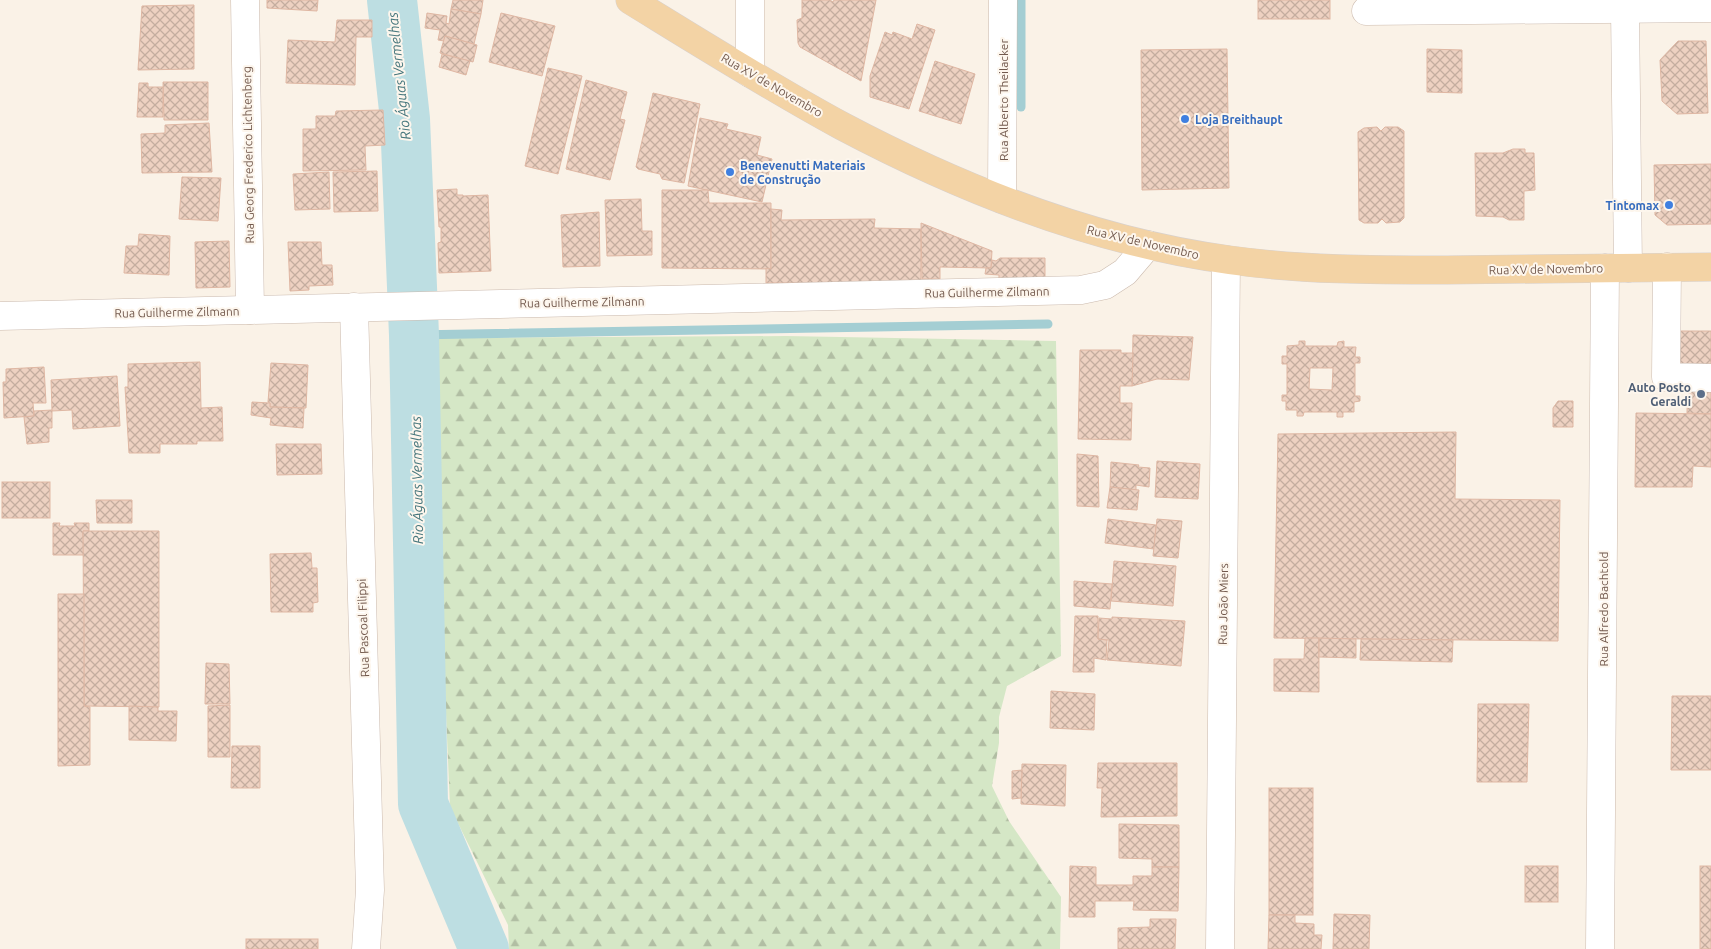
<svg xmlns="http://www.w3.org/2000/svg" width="1711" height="949" viewBox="0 0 1711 949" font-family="Ubuntu,sans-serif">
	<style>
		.forest { fill: url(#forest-firs) }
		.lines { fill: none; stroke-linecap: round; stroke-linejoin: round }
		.stream { stroke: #a4ced3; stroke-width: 9 }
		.river { stroke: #bddee2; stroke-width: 50 }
		.building { fill: url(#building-cross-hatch); stroke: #dfb7a3; fill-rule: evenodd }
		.minor-casing { stroke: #cbbaae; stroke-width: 29 }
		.major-casing { stroke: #d8d1cd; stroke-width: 29 }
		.minor { stroke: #fff; stroke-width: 28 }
		.major { stroke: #f3d3a5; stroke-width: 28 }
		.shop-dot { fill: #3f7fe0; stroke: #fdf6ed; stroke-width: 2 }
		.service-dot { fill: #5c6f8a; stroke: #fdf6ed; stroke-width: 2 }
		.labels { text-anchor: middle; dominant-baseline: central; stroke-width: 4; stroke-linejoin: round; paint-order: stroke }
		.street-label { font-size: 12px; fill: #72594d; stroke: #fdf6ed }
		.shop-label { font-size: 12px; font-weight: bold; fill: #366cbe; stroke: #fdf6ed; text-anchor: start }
		.service-label { font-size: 12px; font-weight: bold; fill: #4e5e75; stroke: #fdf6ed; text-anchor: end }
		.water-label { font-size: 14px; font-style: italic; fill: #46767c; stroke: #fdf6ed }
	</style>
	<defs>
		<pattern id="forest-firs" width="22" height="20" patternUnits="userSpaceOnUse" patternTransform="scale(1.25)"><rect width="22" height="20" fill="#d5e7c6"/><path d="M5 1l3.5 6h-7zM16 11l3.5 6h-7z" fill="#b1bea3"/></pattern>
		<pattern id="building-cross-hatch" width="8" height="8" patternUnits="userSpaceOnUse" patternTransform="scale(1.25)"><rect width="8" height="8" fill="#edd1c1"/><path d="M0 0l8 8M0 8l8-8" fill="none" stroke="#c4ad9f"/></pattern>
	</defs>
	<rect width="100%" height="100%" fill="#faf2e7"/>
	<path class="forest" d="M786 336 1056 341 1061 656 1007 686 999 717V743L992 786 1009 821 1061 897 1060 949H509L508 925 450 807 430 338Z"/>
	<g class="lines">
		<g class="stream">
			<path d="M1021 107V0"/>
			<path d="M414 335 1048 324"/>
		</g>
		<path class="river" d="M392 0 405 119 414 335 423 804 484 949"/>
	</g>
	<g class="building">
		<path d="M267 0H318L317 11 267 8Z"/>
		<path d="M453 0H483L481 14 451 9Z"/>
		<path d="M802 0H830L833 2 834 0H876L861 81 800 47 798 43 797 20 802 18Z"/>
		<rect x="1258" y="0" width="72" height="19"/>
		<path d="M194 5V69L138 70 142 6Z"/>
		<path d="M451 9 481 14 474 44 445 36 444 41 438 40 440 30 425 28 427 13 447 16 446 23 449 24Z"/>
		<path d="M501 13 555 26 542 76 489 62Z"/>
		<path d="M337 20H372V37H356L355 85 286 83 288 40 335 42Z"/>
		<path d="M917 24 935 30 909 109 870 97V76L885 32 892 35 893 32 912 39Z"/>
		<path d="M445 36 477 45 473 62 440 53Z"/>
		<path d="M1678 41H1706L1708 113 1677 114 1662 101 1660 60Z"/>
		<path d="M1227 49 1229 188 1142 190 1141 50Z"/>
		<path d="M1427 49 1462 50V93L1427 92Z"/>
		<path d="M442 54 470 61 466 75 439 67Z"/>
		<path d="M935 61 975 74 961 124 919 111Z"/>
		<path d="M548 68 582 76 558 174 525 166Z"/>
		<path d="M586 80 627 92 620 119 625 120 610 180 566 169Z"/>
		<path d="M163 82H208V120H164Z"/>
		<path d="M139 83H148V87H163V117H137Z"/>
		<path d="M653 93 700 104 684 183 662 179 660 174 638 169 636 167Z"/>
		<path d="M383 110 385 145 365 146 366 170 303 171V129H316V116H335L336 111Z"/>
		<path d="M700 118 728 124 726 129 761 137 757 155 772 159 762 202 688 186Z"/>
		<path d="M209 123 212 172 142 173 141 134 165 133V125Z"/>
		<path d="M1377 127 1381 131 1385 127H1398L1404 131V218L1400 222 1386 223 1382 219 1378 223H1364L1359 220 1358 132 1364 128Z"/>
		<path d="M1513 149H1525V153H1534L1535 190 1524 191V220H1509L1503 217 1476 216 1475 153H1503Z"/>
		<path d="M1711 164V224L1667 225 1655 215 1654 165Z"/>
		<path d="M377 171 378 211 334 212 333 172Z"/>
		<path d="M329 172 330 209 295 210 293 174Z"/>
		<path d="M182 177 221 178 218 221 179 219Z"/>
		<path d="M457 189V195H463V196L488 195 491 271 439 273 438 243 441 242V227H439L437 190Z"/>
		<path d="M662 190H708L709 203H771V269L662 268Z"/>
		<path d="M641 199 642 231H652V255L607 256 605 200Z"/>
		<path d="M771 209 782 210 781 220 875 219 874 228 921 229V283H766V268L771 269Z"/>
		<path d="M599 212 600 266 563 267 561 215Z"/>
		<path d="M921 223 992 251 991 268 940 267V279H922Z"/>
		<path d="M139 234 170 236 169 275 124 273 126 246H138Z"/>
		<path d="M229 241 230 287 196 288 195 242Z"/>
		<path d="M288 242H321L322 265H332L333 285 309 286V290L290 291Z"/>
		<path d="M1000 258H1045V282H999V275L985 274 986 268H991L992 260 996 261Z"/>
		<path d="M1671 331H1711V414L1687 413 1688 371H1671Z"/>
		<path d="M1133 335 1193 337 1189 380 1157 379 1132 386Z"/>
		<path d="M1299 341H1305V346H1337L1338 342 1344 341V347H1356L1355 357H1360V363H1355V396H1360V401L1354 402V412H1343V417H1337V412H1304L1303 416H1297V410H1286V401H1282V395H1287V364H1282V356H1287V346L1299 345ZM1310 368H1333L1332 390 1309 389Z"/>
		<path d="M1080 350H1121V353H1133L1132 386H1120V403H1132L1131 440 1078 439Z"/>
		<path d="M200 362 201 408 222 407 223 441H197V444H160V453H129L125 387H128V364Z"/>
		<path d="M271 363 308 365 306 408 270 407V403L268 402Z"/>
		<path d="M44 367 46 403H33L34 416 4 418 3 382H6V369Z"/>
		<path d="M117 376 120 426 73 429 72 410 52 411 51 380Z"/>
		<path d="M1558 401H1573V427H1553V408Z"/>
		<path d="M252 402 270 403V407L304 408 303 428 270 425 271 418 251 415Z"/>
		<path d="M52 410V428H49V442L27 444 24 417 34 416V411Z"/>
		<path d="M1636 413 1711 414V467L1693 466 1692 487H1635Z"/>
		<path d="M1456 432 1455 499 1560 500 1558 641 1274 638 1278 434Z"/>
		<path d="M276 444H321L322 474 277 475Z"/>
		<path d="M1077 454 1098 456 1099 507 1077 506Z"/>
		<path d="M1157 461 1200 464 1198 499 1155 497Z"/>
		<path d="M1111 462 1139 465 1138 467 1150 468 1149 487 1136 485V490L1110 487Z"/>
		<rect x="2" y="482" width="48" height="36"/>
		<path d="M1110 487 1139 490 1137 510 1107 508Z"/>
		<path d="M96 500H132V523H97Z"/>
		<path d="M1108 519 1156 525 1154 549 1105 543Z"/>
		<path d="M1157 519 1182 521 1178 558 1153 556Z"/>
		<path d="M53 523H60L59 526H75L74 523H89V531H83L84 555H53Z"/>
		<path d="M83 531H159V707L84 706Z"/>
		<path d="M311 553 312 568H317L318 602 313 603V612H271L270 554Z"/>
		<path d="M1114 561 1176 566 1173 606 1111 601Z"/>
		<path d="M1074 581 1112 584 1110 609 1074 606Z"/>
		<path d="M58 594H84V706L90 707V765L58 766Z"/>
		<path d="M1075 616H1098V639L1107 640 1106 660 1094 658V672H1073Z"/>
		<path d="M1112 617 1185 621 1181 666 1107 660 1109 640 1098 639 1099 618 1112 619Z"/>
		<path d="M1305 638H1319V692L1274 691V659H1304Z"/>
		<path d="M1319 638 1356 639V658L1319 657Z"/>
		<path d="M1361 639 1453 640 1452 662 1360 660Z"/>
		<path d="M206 663 229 664 230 704H205Z"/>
		<path d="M1051 691 1095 694 1094 730 1050 728Z"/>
		<path d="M1672 696H1711V770H1671Z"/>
		<path d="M1478 704H1529L1527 782H1477Z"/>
		<path d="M230 705V757H208V706Z"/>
		<path d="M129 706 158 707V711H177L176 741 129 740Z"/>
		<path d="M232 746H260V788H231Z"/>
		<path d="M1098 763H1177V816L1101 817 1102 788H1097Z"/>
		<path d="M1022 764 1066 765 1065 806 1021 804Z"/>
		<path d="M1022 770 1021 798 1012 799V771Z"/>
		<rect x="1269" y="788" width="44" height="127"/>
		<path d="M1119 824 1179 825V867H1152V859L1119 858Z"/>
		<path d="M1070 866 1096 867V885H1133V876H1152V867H1179L1178 911 1133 910 1134 901H1095V917H1069Z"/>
		<rect x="1525" y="866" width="33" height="36"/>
		<rect x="1700" y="866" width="11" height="83"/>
		<path d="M1334 914 1370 915 1369 949H1333Z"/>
		<path d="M1269 915H1295V923L1314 924V935H1322L1321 949H1268Z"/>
		<path d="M1150 919H1176L1175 949H1118V928L1150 927Z"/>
		<rect x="246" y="939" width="72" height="10"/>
	</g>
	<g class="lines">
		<g class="minor-casing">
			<g id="minor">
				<path d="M245 0 250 310"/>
				<path d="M1625 9 1628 268"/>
				<path d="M1366 11 1711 8"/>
				<path d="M750 73V0"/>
				<path d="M1002 199 1003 0"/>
				<path d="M1667 267 1666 377 1711 378"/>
				<path d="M354 307 370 890 366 949"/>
				<path d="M0 316 1081 290 1105 285 1125 272 1148 245"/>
				<path d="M1220 949 1226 260"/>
				<path d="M1600 949 1605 268"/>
			</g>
		</g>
		<g class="major-casing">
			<path id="major" d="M630 0C700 43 770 87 842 126 963 190 1094 242 1230 260 1302 270 1374 270 1447 270 1535 269 1623 268 1711 267"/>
		</g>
		<use href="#minor" class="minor"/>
		<use href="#major" class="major"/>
	</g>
	<g class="shop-dot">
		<circle cx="1185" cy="119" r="5"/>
		<circle cx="730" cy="172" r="5"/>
		<circle cx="1669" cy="205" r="5"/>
	</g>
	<circle class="service-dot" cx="1701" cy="394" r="5"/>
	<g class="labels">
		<g class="street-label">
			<text transform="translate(772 85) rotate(30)">Rua XV de Novembro</text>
			<text transform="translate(1003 100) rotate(-90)">Rua Alberto Theilacker</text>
			<text transform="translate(248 155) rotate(-91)">Rua Georg Frederico Lichtenberg</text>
			<text transform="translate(1143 242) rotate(13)">Rua XV de Novembro</text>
			<text transform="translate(1546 269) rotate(-1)">Rua XV de Novembro</text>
			<text transform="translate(987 292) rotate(-1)">Rua Guilherme Zilmann</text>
			<text transform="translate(582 302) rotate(-1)">Rua Guilherme Zilmann</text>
			<text transform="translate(177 312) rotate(-1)">Rua Guilherme Zilmann</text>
			<text transform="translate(1223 604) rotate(-89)">Rua João Miers</text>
			<text transform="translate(1603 609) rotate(-90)">Rua Alfredo Bachtold</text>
			<text transform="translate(363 628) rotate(-92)">Rua Pascoal Filippi</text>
		</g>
		<g class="shop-label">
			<text x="1195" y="119">Loja Breithaupt</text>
			<text x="740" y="165">Benevenutti Materiais<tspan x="740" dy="14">de Construção</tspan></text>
			<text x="1659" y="205" text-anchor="end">Tintomax</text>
		</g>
		<g class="service-label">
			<text x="1691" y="387">Auto Posto<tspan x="1691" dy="14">Geraldi</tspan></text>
		</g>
		<g class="water-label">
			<text transform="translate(399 76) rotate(-96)">Rio Águas Vermelhas</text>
			<text transform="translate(417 480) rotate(-91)">Rio Águas Vermelhas</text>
		</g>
	</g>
</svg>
